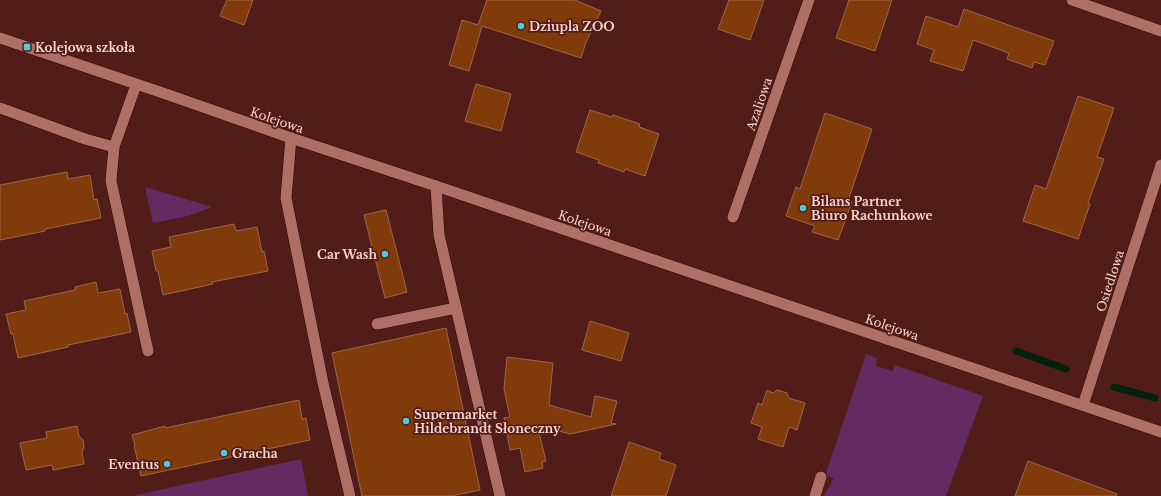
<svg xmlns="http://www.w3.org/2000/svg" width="1161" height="496" viewBox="0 0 1161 496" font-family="'Libre Baskerville',serif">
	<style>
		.green { fill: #642a62 }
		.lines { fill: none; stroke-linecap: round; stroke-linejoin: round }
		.stream { stroke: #04220b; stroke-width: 7 }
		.building { fill: #813b0b; stroke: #9d674b }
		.service-casing { stroke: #350202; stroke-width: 12 }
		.minor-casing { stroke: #350202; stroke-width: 12 }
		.tertiary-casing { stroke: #350202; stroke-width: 12 }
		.service { stroke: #ad6f66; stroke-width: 11 }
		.minor { stroke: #ad6f66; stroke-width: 11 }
		.tertiary { stroke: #ad6f66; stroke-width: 11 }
		.poi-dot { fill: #53cadc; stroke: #521d18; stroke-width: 1.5 }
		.labels { text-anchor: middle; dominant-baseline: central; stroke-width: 3.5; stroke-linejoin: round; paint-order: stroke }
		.poi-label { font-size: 12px; font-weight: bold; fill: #f9d5d0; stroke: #521d18; text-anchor: start }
		.street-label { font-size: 12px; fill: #f9d5d0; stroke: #521d18 }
	</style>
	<rect width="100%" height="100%" fill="#521d18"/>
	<g class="green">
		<path d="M145 187 212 207 188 216 153 223Z"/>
		<path d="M866 354 877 358 876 366 893 371 895 365 983 396 946 496H824L834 478 825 476Z"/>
		<path d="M301 459 308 496H132Z"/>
	</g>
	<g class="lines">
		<g class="stream">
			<path d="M1016 351 1066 369"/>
			<path d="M1114 387 1155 398"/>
		</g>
	</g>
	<g class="building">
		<path d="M227 0H253L244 25 220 16Z"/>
		<path d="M487 0H575L601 11 586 42 581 58 482 26 469 71 449 65 462 20 478 25Z"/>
		<path d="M729 0H764L750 40 718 29Z"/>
		<path d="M849 0H892L875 51 836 38Z"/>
		<path d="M964 9 1028 32 1054 41 1045 65 1034 62 1032 68 1007 59 1009 53 973 40 963 71 930 61 934 50 917 44 926 16 958 27Z"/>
		<path d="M476 84 511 94 501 131 465 121Z"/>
		<path d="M1078 96 1114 108 1097 157 1104 159 1088 203 1090 204 1078 239 1023 221 1035 185 1046 189Z"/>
		<path d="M590 110 612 117 613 115 640 124 639 127 659 134 645 176 625 169 624 172 598 163 599 160 576 152Z"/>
		<path d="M825 113 872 129 848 201 852 202 838 240 812 232 815 226 786 216 796 187 800 189Z"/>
		<path d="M67 172 68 179 90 175 94 200 97 199 101 218 45 229V231L0 240V185Z"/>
		<path d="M386 210 407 292 385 298 364 215Z"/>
		<path d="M234 224 236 231 257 227 262 252 264 251 268 271 212 282 213 284 163 295 158 271H156L152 251 171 247 169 237Z"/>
		<path d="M96 282 98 293 120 289 125 314 127 313 131 332 68 345V347L18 358 13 334H11L6 314 26 310 24 301 75 290V287Z"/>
		<path d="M590 321 629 333 621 361 582 350Z"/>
		<path d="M446 328 480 490 451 496H362L332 353Z"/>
		<path d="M507 357 553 363 549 405 591 417 595 396 617 401 611 423 616 424 570 434 537 425 546 461 542 462 543 468 525 472 520 448 510 450 504 418 510 417 504 389Z"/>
		<path d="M767 390 773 393 777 390 787 393 789 398 805 403 797 430 789 427 783 447 758 439 762 427 751 423 758 403 762 405Z"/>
		<path d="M299 400 302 419 306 418 310 440 141 476 134 445H135L132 435 165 426V428Z"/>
		<path d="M77 426 79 436 83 440 84 447 82 452 84 464 53 470 52 465 26 470 20 443 47 438 46 432Z"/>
		<path d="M629 442 661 453 659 459 676 465 666 496H611Z"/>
		<path d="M1028 461 1117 494 1116 496H1015Z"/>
	</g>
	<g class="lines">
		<g class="service-casing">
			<g id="service">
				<path d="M291 138 286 198 323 383 350 496"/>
				<path d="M436 186 439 235 500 496"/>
				<path d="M377 324 456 308"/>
				<path d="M815 496 821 477"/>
			</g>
		</g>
		<g class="minor-casing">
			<g id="minor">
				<path d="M1072 0 1161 31"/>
				<path d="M136 85 114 147 111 181 148 351"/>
				<path d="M0 108 85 139 114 147"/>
				<path d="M733 217 809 0"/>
				<path d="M1083 405 1161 165"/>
			</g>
		</g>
		<g class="tertiary-casing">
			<path id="tertiary" d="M0 38 166 94 291 138 436 186 1161 432"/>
		</g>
		<use href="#service" class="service"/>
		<use href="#minor" class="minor"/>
		<use href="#tertiary" class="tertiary"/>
	</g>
	<g class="poi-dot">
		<circle cx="521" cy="26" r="4"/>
		<rect x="23" y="43" width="8" height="8" rx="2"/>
		<circle cx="803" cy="208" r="4"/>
		<circle cx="385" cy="254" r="4"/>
		<circle cx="406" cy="421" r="4"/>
		<circle cx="224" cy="453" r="4"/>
		<circle cx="167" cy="464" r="4"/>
	</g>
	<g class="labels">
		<g class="poi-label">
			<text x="529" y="26">Dziupla ZOO</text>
			<text x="35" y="47">Kolejowa szkoła</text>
			<text x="811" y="201">Bilans Partner<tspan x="811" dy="14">Biuro Rachunkowe</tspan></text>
			<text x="377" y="254" text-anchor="end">Car Wash</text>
			<text x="414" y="414">Supermarket<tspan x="414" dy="14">Hildebrandt Słoneczny</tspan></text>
			<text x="232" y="453">Gracha</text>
			<text x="159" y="464" text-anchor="end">Eventus</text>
		</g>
		<g class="street-label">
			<text transform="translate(759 104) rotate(-71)">Azaliowa</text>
			<text transform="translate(277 120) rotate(19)">Kolejowa</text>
			<text transform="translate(585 223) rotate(19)">Kolejowa</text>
			<text transform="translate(1110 281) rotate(-72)">Osiedlowa</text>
			<text transform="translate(892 327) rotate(19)">Kolejowa</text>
		</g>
	</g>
</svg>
